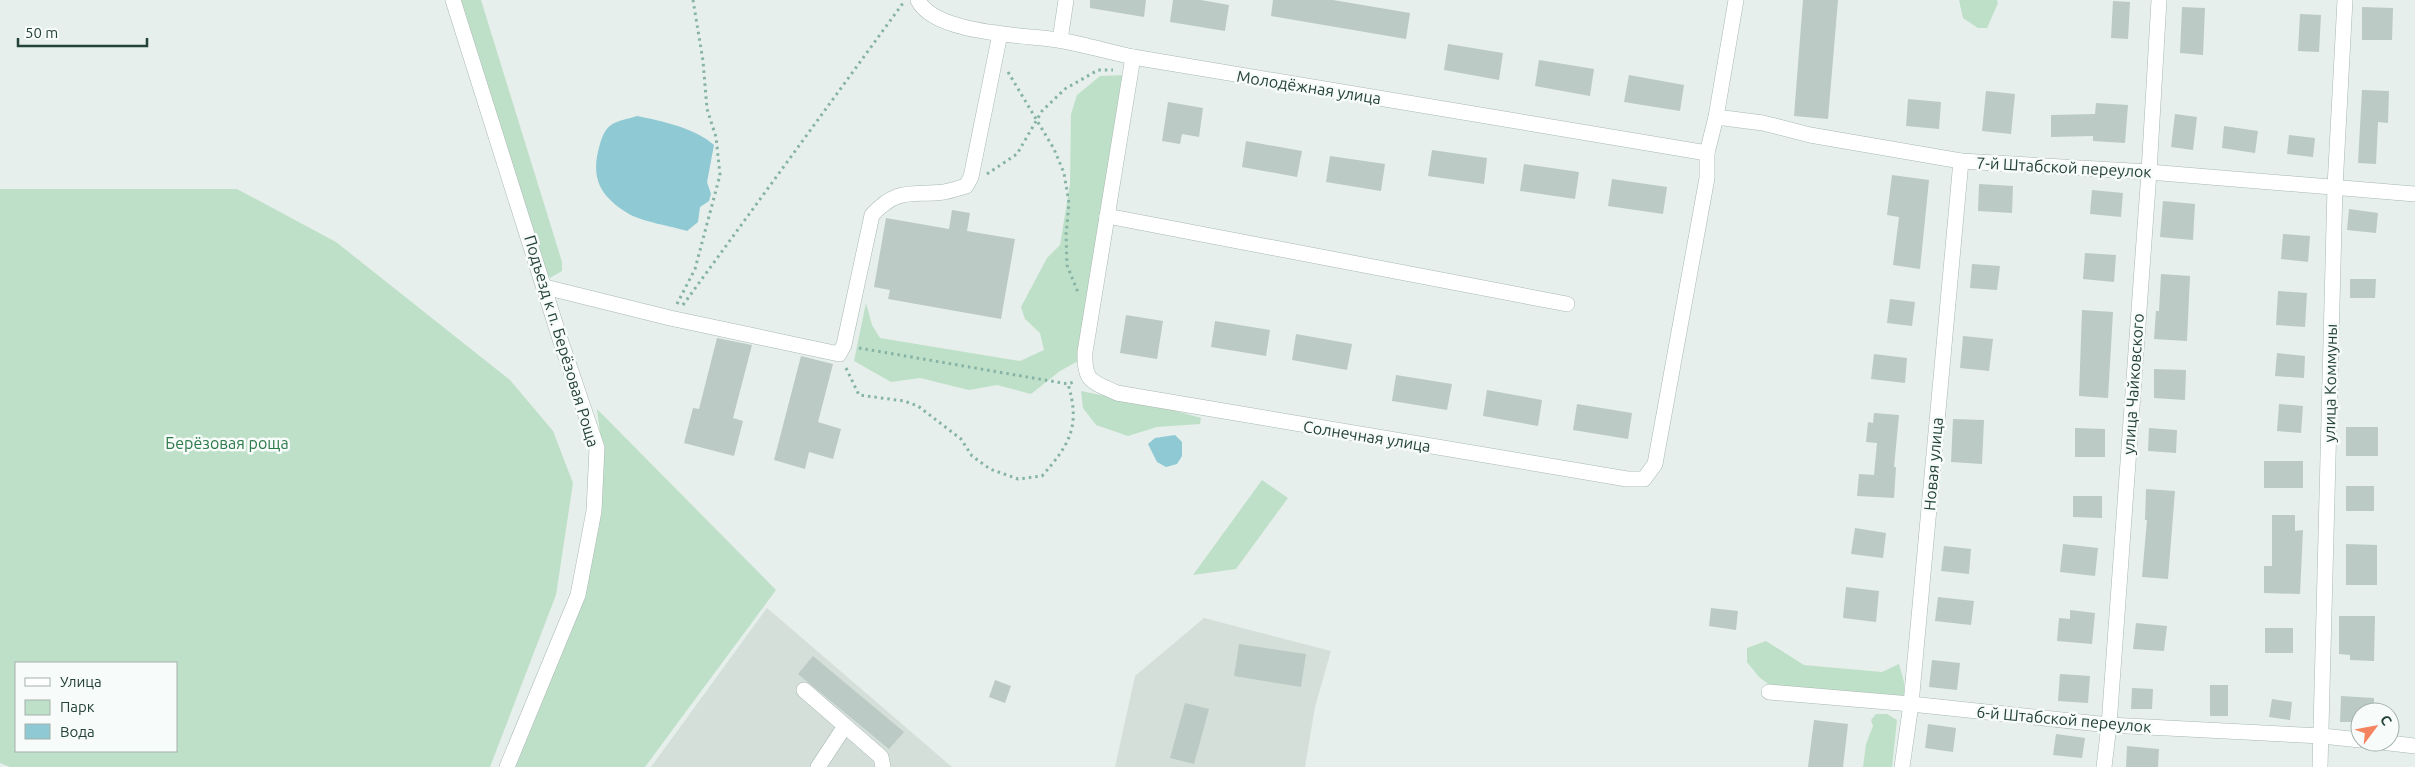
<svg xmlns="http://www.w3.org/2000/svg" width="2415" height="767" viewBox="0 0 2415 767" font-family="Ubuntu,sans-serif">
	<style>
		.built { fill: #d4dfda }
		.green { fill: #bfe0c8; fill-rule: evenodd }
		.water { fill: #8ec9d4 }
		.building { fill: #bbcac4 }
		.lines { fill: none; stroke-linecap: round; stroke-linejoin: round }
		.minor-casing { stroke: #a8b8b2; stroke-width: 16 }
		.path { stroke: #86b3a5; stroke-width: 3; stroke-dasharray: 2.5 4; stroke-linecap: butt }
		.minor { stroke: #fff; stroke-width: 15 }
		.labels { text-anchor: middle; dominant-baseline: central; stroke-width: 5; stroke-linejoin: round; paint-order: stroke }
		.street-label { font-size: 16px; fill: #24423a; stroke: #f7fbf9 }
		.park-label { font-size: 16px; fill: #2d7a4b; stroke: #f7fbf9 }
	</style>
	<rect width="100%" height="100%" fill="#e6efeb"/>
	<g class="built">
		<path d="M767 608 952 767H651Z"/>
		<path d="M1204 618 1331 651 1315 707 1305 767H1115L1135 676Z"/>
	</g>
	<g class="green">
		<path d="M459 0H481L562 262V271L550 278 545 270Z"/>
		<path d="M1959 0H1997L1998 3 1987 28H1978L1963 18Z"/>
		<path d="M1125 75 1080 360 1060 371 1031 394 997 385 969 390 920 378 891 382 854 361 866 303 872 325 880 338 1020 361 1044 350 1040 333 1025 319 1021 307 1047 258 1060 245 1070 184 1071 114 1077 95 1100 76Z"/>
		<path d="M0 189H237L336 242 510 380 553 431 573 483 556 595 490 767H10L0 763ZM16 663H176V751H16Z"/>
		<path d="M1081 391 1169 409 1201 418 1200 424 1157 427 1128 436 1096 425 1083 408Z"/>
		<path d="M597 409 776 590 645 767H513L583 595 602 450Z"/>
		<path d="M1262 480 1288 498 1236 569 1193 575Z"/>
		<path d="M1766 641 1804 665 1882 672 1899 664 1904 682V698L1775 689 1759 677 1747 662V648Z"/>
		<path d="M1876 714H1887L1897 720 1892 767H1863L1866 744 1873 726 1871 720Z"/>
	</g>
	<g class="water">
		<path d="M637 116C662 121 695 128 714 145L707 182 711 194 709 201 700 207 698 222 687 231C671 226 643 222 629 214 599 196 590 177 600 144 602 137 605 129 611 125 618 120 629 119 637 116Z"/>
		<path d="M1175 435 1182 442V456L1177 464 1166 467 1157 462 1148 444 1155 438Z"/>
	</g>
	<g class="building">
		<path d="M1090 0H1146L1144 17 1090 8Z"/>
		<path d="M1173 0H1201L1229 5 1225 31 1170 22Z"/>
		<path d="M1273 0H1333L1410 13 1406 39 1271 16Z"/>
		<path d="M1803 0H1838L1828 119 1794 116Z"/>
		<path d="M2113 1 2130 2 2128 39 2111 38Z"/>
		<path d="M2182 7 2205 8 2203 55 2180 53Z"/>
		<path d="M2362 7 2393 8 2392 40H2362Z"/>
		<path d="M2300 14 2321 15 2319 52 2298 51Z"/>
		<path d="M1448 44 1503 53 1499 80 1444 70Z"/>
		<path d="M1539 60 1594 69 1590 96 1535 86Z"/>
		<path d="M1629 75 1684 85 1680 111 1624 102Z"/>
		<path d="M2362 90 2389 91 2388 123 2378 122 2376 164 2358 163Z"/>
		<path d="M1986 91 2015 94 2011 134 1982 131Z"/>
		<path d="M1908 99 1941 102 1939 129 1906 126Z"/>
		<path d="M1168 102 1203 108 1199 137 1182 134 1180 144 1162 141Z"/>
		<path d="M2096 103 2128 105 2125 143 2093 141V136L2051 137V115L2095 114Z"/>
		<path d="M2175 114 2197 117 2193 150 2171 147Z"/>
		<path d="M2224 126 2258 131 2255 153 2222 148Z"/>
		<path d="M2289 135 2315 138 2313 157 2287 154Z"/>
		<path d="M1246 141 1302 151 1297 177 1242 167Z"/>
		<path d="M1432 150 1487 158 1484 184 1428 176Z"/>
		<path d="M1330 156 1385 164 1381 191 1326 182Z"/>
		<path d="M1524 164 1579 172 1575 199 1520 191Z"/>
		<path d="M1892 175 1929 180 1920 269 1893 265 1899 217 1887 215Z"/>
		<path d="M1612 179 1667 187 1663 214 1608 206Z"/>
		<path d="M1979 184 2013 186 2012 213 1978 211Z"/>
		<path d="M2092 190 2123 193 2121 217 2090 214Z"/>
		<path d="M2163 201 2195 204 2193 240 2160 237Z"/>
		<path d="M2349 209 2378 213 2376 233 2347 230Z"/>
		<path d="M952 210 970 213 967 231 1015 239 1001 319 888 299 890 290 874 287 886 218 949 229Z"/>
		<path d="M2283 234 2310 236 2308 262 2281 259Z"/>
		<path d="M2085 253 2116 255 2114 282 2083 279Z"/>
		<path d="M1972 264 2000 266 1997 290 1970 288Z"/>
		<path d="M2161 274 2190 276 2187 341 2154 339 2156 311H2159Z"/>
		<path d="M2350 279H2376L2375 298H2350Z"/>
		<path d="M2278 291 2307 293 2305 327 2276 325Z"/>
		<path d="M1890 299 1915 302 1912 326 1887 323Z"/>
		<path d="M2082 310 2113 312 2108 398 2079 396Z"/>
		<path d="M1126 315 1163 321 1157 359 1120 353Z"/>
		<path d="M1215 321 1270 330 1266 356 1211 347Z"/>
		<path d="M1296 334 1352 344 1347 370 1292 360Z"/>
		<path d="M1963 336 1993 339 1989 371 1960 368Z"/>
		<path d="M717 338 752 345 733 418 743 421 734 456 684 443 693 408 699 409Z"/>
		<path d="M2277 353 2305 356 2304 378 2275 376Z"/>
		<path d="M1874 354 1907 358 1905 383 1871 379Z"/>
		<path d="M801 356 833 364 818 422 841 429 833 459 809 452 805 469 774 460Z"/>
		<path d="M2154 369 2186 370 2185 400 2154 398Z"/>
		<path d="M1396 375 1452 384 1447 410 1392 401Z"/>
		<path d="M1487 390 1542 400 1538 426 1483 416Z"/>
		<path d="M1577 404 1632 413 1628 439 1573 430Z"/>
		<path d="M2279 404 2303 406 2301 433 2277 431Z"/>
		<path d="M1874 413 1899 415 1894 467H1896L1894 498 1857 496 1859 474 1874 475 1877 443 1866 442 1868 422 1873 423Z"/>
		<path d="M1953 419 1984 420 1982 464 1951 462Z"/>
		<rect x="2346" y="427" width="32" height="29"/>
		<path d="M2075 428 2105 429V457H2075Z"/>
		<path d="M2149 428 2177 430 2176 453 2148 451Z"/>
		<rect x="2264" y="461" width="39" height="27"/>
		<rect x="2346" y="486" width="28" height="25"/>
		<path d="M2146 489 2175 491 2168 579 2142 577 2147 520H2145Z"/>
		<path d="M2073 496H2102V518L2073 517Z"/>
		<path d="M2272 515H2295V531L2303 530 2300 594 2264 593V566H2272Z"/>
		<path d="M1855 528 1886 533 1883 558 1851 554Z"/>
		<path d="M2063 544 2098 548 2095 576 2060 572Z"/>
		<path d="M2346 544 2377 545V585H2346Z"/>
		<path d="M1944 546 1971 549 1969 574 1941 571Z"/>
		<path d="M1846 587 1879 591 1876 622 1843 618Z"/>
		<path d="M1938 597 1974 601 1971 625 1935 621Z"/>
		<path d="M1711 608 1738 611 1736 630 1709 626Z"/>
		<path d="M2070 610 2095 613 2092 644 2057 641 2059 618 2070 619Z"/>
		<path d="M2339 616H2375L2374 661 2350 660V655L2339 654Z"/>
		<path d="M2136 623 2167 626 2164 651 2133 649Z"/>
		<rect x="2265" y="628" width="28" height="25"/>
		<path d="M1239 644 1306 654 1301 687 1234 676Z"/>
		<path d="M813 656 904 732 889 749 798 674Z"/>
		<path d="M1932 660 1960 663 1957 690 1929 687Z"/>
		<path d="M2060 674 2090 676 2088 703 2058 701Z"/>
		<path d="M995 680 1011 686 1005 703 989 697Z"/>
		<rect x="2210" y="685" width="18" height="31"/>
		<path d="M2132 688 2153 689 2152 709H2131Z"/>
		<path d="M2341 696 2374 698V712H2360V722H2340Z"/>
		<path d="M2272 699 2292 702 2290 720 2269 717Z"/>
		<path d="M1185 703 1209 709 1194 764 1170 758Z"/>
		<path d="M1814 720 1848 724 1843 767H1808Z"/>
		<path d="M1928 724 1956 728 1953 752 1925 748Z"/>
		<path d="M2056 734 2085 738 2082 758 2053 755Z"/>
		<path d="M2127 746 2159 749 2158 767H2126Z"/>
	</g>
	<g class="lines">
		<g class="minor-casing">
			<g id="minor">
				<path d="M453 0 561 342 597 448 594 511 578 595 507 767"/>
				<path d="M918 0C934 34 1025 35 1058 40 1083 44 1109 52 1133 57L1707 153"/>
				<path d="M1060 40 1066 0"/>
				<path d="M1133 57 1085 352C1084 382 1091 381 1117 393L1627 479H1644L1655 464 1707 178V153L1716 117 1736 0"/>
				<path d="M1716 117 1763 123 1810 135 1961 161 2149 172 2415 194"/>
				<path d="M1107 216 1567 304"/>
				<path d="M545 287 670 318 839 354 844 345 872 215C898 187 910 196 944 192 951 191 959 188 966 186L971 177 1000 34"/>
				<path d="M804 690 881 757 883 767"/>
				<path d="M1769 692 1911 704 2109 725 2322 736 2360 740"/>
				<path d="M2381 742 2415 746"/>
				<path d="M818 767 845 726"/>
				<path d="M1902 767 1911 704 1961 161"/>
				<path d="M2104 767 2109 725 2149 172 2159 0"/>
				<path d="M2320 767 2335 187 2345 0"/>
			</g>
		</g>
		<g class="path">
			<path d="M1008 72 1054 149 1064 173 1069 203 1066 235 1067 265 1079 295"/>
			<path d="M987 174 1017 154 1042 111 1065 89 1098 70H1113"/>
			<path d="M677 304 695 269 720 175 716 137 707 109 703 61 693 0"/>
			<path d="M683 305 903 3"/>
			<path d="M859 348 1068 384 1074 382"/>
			<path d="M846 368 859 395 904 401 918 406 961 439 972 456 990 469 1018 479 1042 476C1069 445 1081 427 1068 384"/>
		</g>
		<use href="#minor" class="minor"/>
	</g>
	<g class="labels">
		<g class="street-label">
			<text transform="translate(1309 87) rotate(9)">Молодёжная улица</text>
			<text transform="translate(2064 167) rotate(3)">7-й Штабской переулок</text>
			<text transform="translate(562 341) rotate(73)">Подъезд к п. Берёзовая Роща</text>
			<text transform="translate(2330 383) rotate(-89)">улица Коммуны</text>
			<text transform="translate(2133 384) rotate(-86)">улица Чайковского</text>
			<text transform="translate(1367 436) rotate(9)">Солнечная улица</text>
			<text transform="translate(1933 464) rotate(-85)">Новая улица</text>
			<text transform="translate(2064 719) rotate(5)">6-й Штабской переулок</text>
		</g>
		<g class="park-label">
			<text x="227" y="443">Берёзовая роща</text>
		</g>
	</g>
	<rect x="15" y="662" width="162" height="90" fill="#f7fbf9" stroke="#a3b1ad"/>
	<rect x="25" y="678" width="25" height="8" fill="#ffffff" stroke="#a3b1ad"/>
	<text x="60" y="687" font-size="15" fill="#24423a">Улица</text>
	<rect x="25" y="700" width="25" height="15" fill="#bfe0c8" stroke="#a3b1ad"/>
	<text x="60" y="712" font-size="15" fill="#24423a">Парк</text>
	<rect x="25" y="724" width="25" height="15" fill="#8ec9d4" stroke="#a3b1ad"/>
	<text x="60" y="737" font-size="15" fill="#24423a">Вода</text>
	<g transform="translate(2375 727) rotate(58)"><circle r="24" fill="#f7fbf9" stroke="#a3b1ad"/>
	<path d="M0-4L9 19L0 12L-9 19Z" fill="#f4845f"/>
	<text y="-8" font-size="14" font-weight="bold" text-anchor="middle" fill="#24423a">С</text>
	</g>
	<path d="M18 38v8h129v-8" fill="none" stroke="#24423a" stroke-width="2.5"/>
	<text x="25" y="38" font-size="15" fill="#24423a" stroke="#f7fbf9" stroke-width="4" paint-order="stroke">50 m</text>
</svg>
